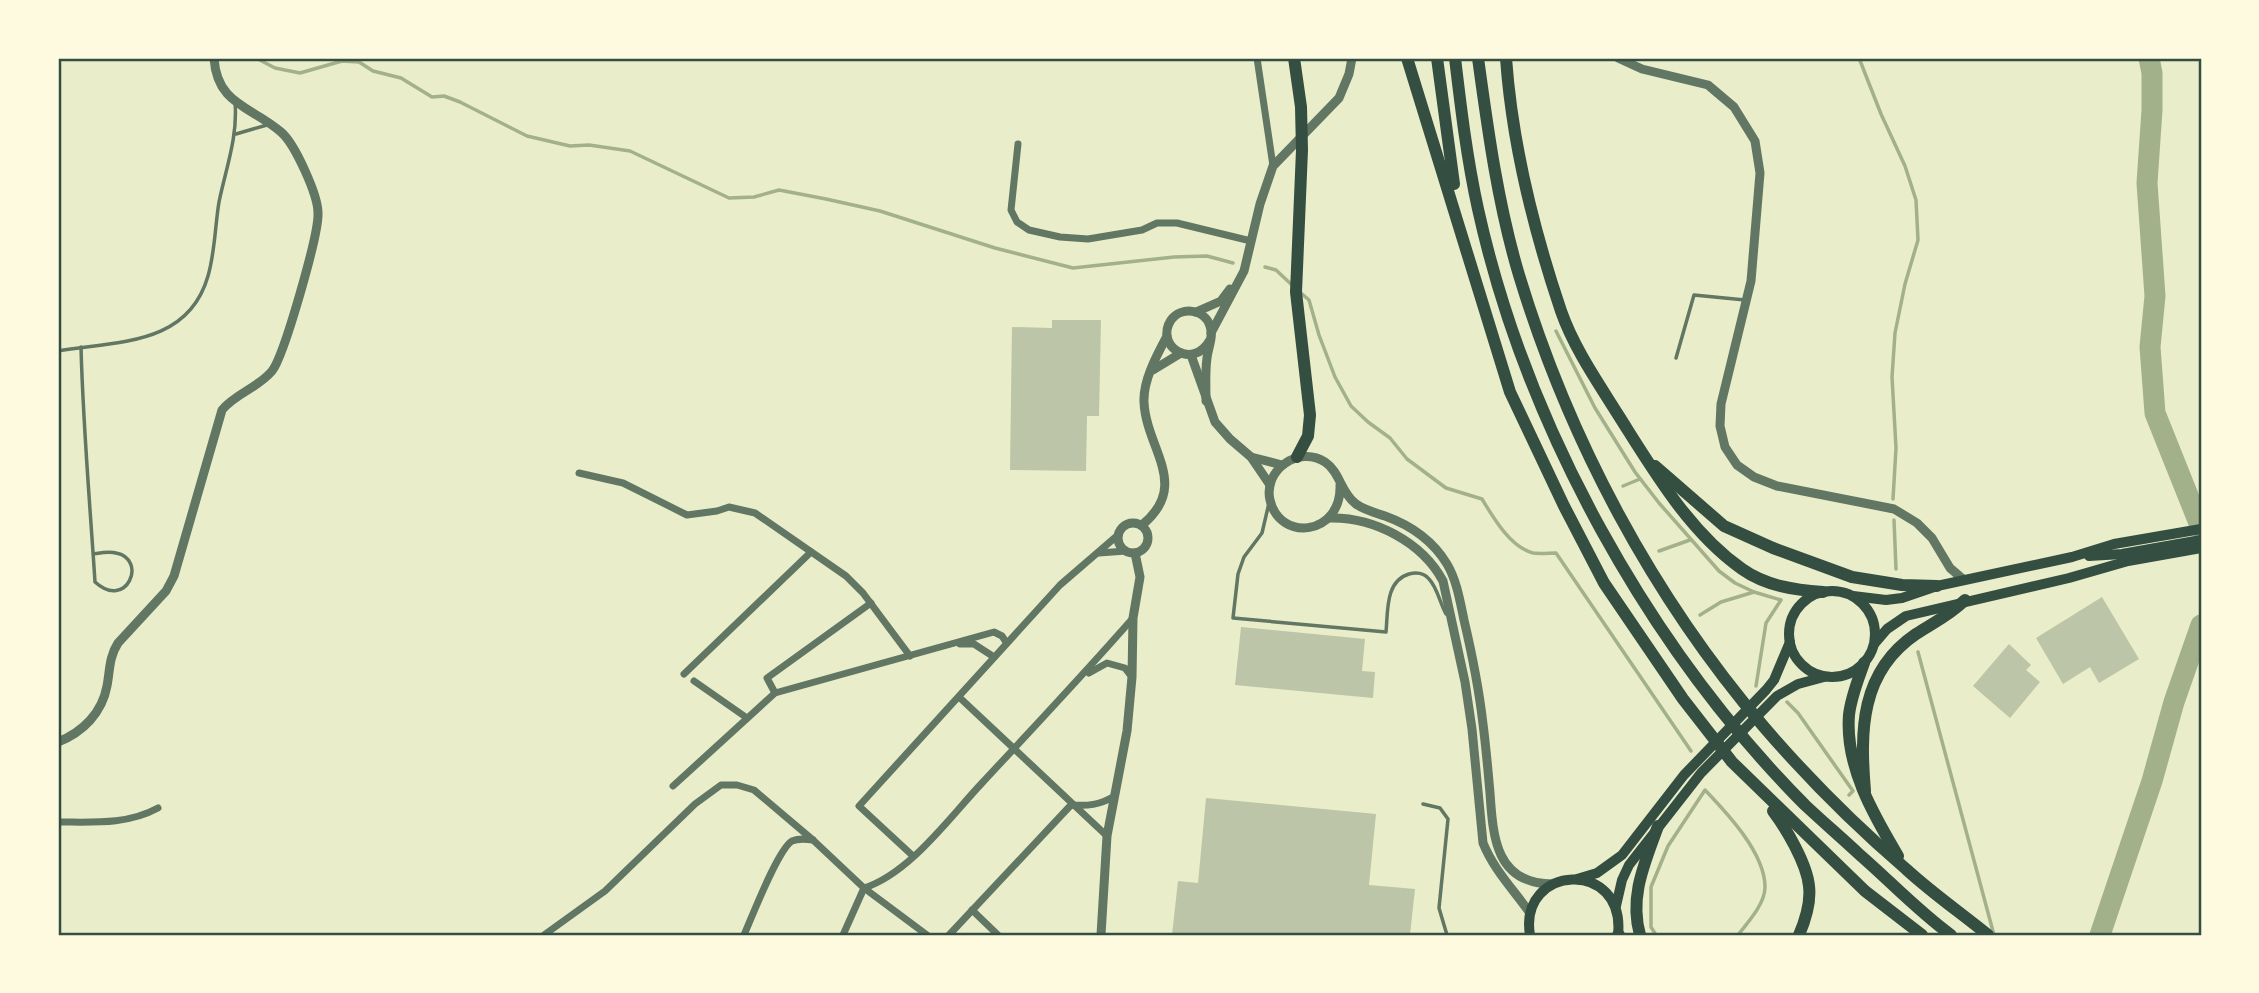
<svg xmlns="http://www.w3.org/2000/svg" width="2259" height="993" viewBox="0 0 2259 993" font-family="'Golos Text',sans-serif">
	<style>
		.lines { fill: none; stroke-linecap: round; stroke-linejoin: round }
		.stream { stroke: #a3b18a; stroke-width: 3.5 }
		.river { stroke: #a3b18a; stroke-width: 21 }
		.building { fill: #bcc5a7 }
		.service { stroke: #617663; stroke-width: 3.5 }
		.minor { stroke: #617663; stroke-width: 7 }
		.tertiary { stroke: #617663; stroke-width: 9 }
		.primary { stroke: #344e41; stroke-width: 10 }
		.motorway { stroke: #344e41; stroke-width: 12 }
		.neatline { fill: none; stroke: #344e41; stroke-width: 2.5 }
	</style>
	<rect width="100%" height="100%" fill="#e9edc9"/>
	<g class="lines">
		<g class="stream">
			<path d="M256 58 275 68 300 73 342 61 359 62 373 71 401 78 432 97 444 96 460 102 527 136 570 146 589 145 630 151 729 198 754 197 779 190 826 199 880 211 995 248 1073 268 1174 257 1207 256 1233 263"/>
			<path d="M1859 58 1881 114 1905 166 1916 200 1918 240 1905 284 1895 333 1892 377 1896 448 1893 499"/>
			<path d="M1265 267 1276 270 1292 285"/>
			<path d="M1301 293 1309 300 1319 335 1335 377 1351 406 1368 422 1390 438 1407 459 1446 488 1482 499C1493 517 1510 547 1533 553 1540 554 1549 553 1556 553L1691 751"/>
			<path d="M1556 331 1595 408 1635 472 1659 503 1719 571 1735 583 1754 592 1781 600 1766 623 1756 686"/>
			<path d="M1623 486 1640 479"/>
			<path d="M1894 520 1896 569"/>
			<path d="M1659 551 1690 540"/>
			<path d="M1700 615 1721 602 1754 592"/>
			<path d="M1918 652 1994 935"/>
			<path d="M1787 702 1798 713 1853 791 1849 795"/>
			<path d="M1656 935 1651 927V887L1668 846 1705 790C1727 813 1765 853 1765 887 1765 904 1748 922 1738 935"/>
		</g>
		<g class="river">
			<path d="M2149 58 2152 73V110L2147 183 2155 296 2150 347 2155 413 2201 528"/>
			<path d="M2100 935 2152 781 2174 702 2201 625"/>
		</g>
	</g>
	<g class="building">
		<path d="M1052 320H1101L1099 416H1087L1086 471 1010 470 1012 327 1052 328Z"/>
		<path d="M2102 597 2139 659 2099 683 2090 667 2063 684 2036 638Z"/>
		<path d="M1241 627 1365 639 1362 671 1375 672 1373 698 1235 685Z"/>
		<path d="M2009 644 2031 665 2026 670 2040 682 2010 718 1973 686Z"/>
		<path d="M1206 798 1376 814 1369 885 1415 889 1410 935H1172L1178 881 1198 883Z"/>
	</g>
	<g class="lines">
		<g class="service">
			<path d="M236 134 267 125"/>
			<path d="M81 347C83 426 90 504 95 582 127 611 148 559 116 553 109 551 100 553 93 554"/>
			<path d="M58 351C117 341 188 346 208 276 215 252 215 226 219 202 226 168 238 137 235 102"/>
			<path d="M1676 358 1694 295 1745 300"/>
			<path d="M1269 503 1262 533 1244 557 1238 574 1233 618 1386 632C1388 612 1385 581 1409 574 1417 572 1424 573 1429 579 1437 587 1440 603 1446 614"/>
			<path d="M1423 804 1440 808 1448 819 1439 908 1447 935"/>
		</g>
		<g class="minor">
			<path d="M1257 58 1273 166"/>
			<path d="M1018 144 1011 210 1017 222 1029 230 1060 237 1088 239 1142 230 1157 223H1177L1251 241"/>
			<path d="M579 473 623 483 687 515 717 511 729 507 755 513 846 576 863 593 910 656"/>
			<path d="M1099 553 1126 551"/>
			<path d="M960 644H974L994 657"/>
			<path d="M1089 673 1107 663 1125 668 1132 677"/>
			<path d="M684 674 811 552"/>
			<path d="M694 681 747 718"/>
			<path d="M775 693 767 678 871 603"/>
			<path d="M959 697 1107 836"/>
			<path d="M673 786 775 693 994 632 1002 636 1006 642"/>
			<path d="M1072 805C1088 806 1099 805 1113 797"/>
			<path d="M58 822C92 822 127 825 158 808"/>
			<path d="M913 856 859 806 1060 585 1118 535"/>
			<path d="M864 888C910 873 949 818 982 783 1033 728 1084 674 1133 618"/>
			<path d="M972 910 998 935"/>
			<path d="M544 935 605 891 695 804 721 785H737L754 790 813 840 864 888 927 935"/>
			<path d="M744 935C752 917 778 849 792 841 799 838 806 839 813 840"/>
			<path d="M843 935 864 888"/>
			<path d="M949 935 1071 805"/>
		</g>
		<g class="tertiary">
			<path d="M1618 58 1642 69 1708 85 1734 107 1755 141 1760 173 1751 281 1721 404 1720 426 1725 447 1737 465 1754 477 1777 486 1894 509 1917 523 1932 538 1950 568 1964 580"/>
			<path d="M1196 312 1221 301 1230 289"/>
			<path d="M1211 333 1244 271 1260 204 1273 166 1339 98 1349 74 1352 58"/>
			<path d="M1191 355 1215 422 1230 439 1251 457 1270 485"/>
			<path d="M1153 370 1181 353"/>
			<path d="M1206 401C1206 387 1205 372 1207 358 1208 348 1214 336 1210 326 1205 309 1181 306 1171 320 1154 346 1193 371 1210 340"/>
			<path d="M1251 457 1282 465"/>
			<path d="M1340 485C1342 535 1280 543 1270 500 1263 470 1299 445 1325 462 1340 472 1341 493 1356 504 1364 510 1376 513 1385 516 1410 525 1433 541 1447 564 1457 581 1460 601 1464 620 1472 654 1479 689 1483 724 1486 747 1488 770 1490 793 1493 838 1496 884 1553 884"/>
			<path d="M1330 518C1374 517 1422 542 1443 581L1465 682 1472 729 1483 843C1494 870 1513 889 1530 913"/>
			<circle cx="1133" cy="538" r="15"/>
			<path d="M1142 525C1191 485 1146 449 1144 402 1143 380 1157 355 1167 336"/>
			<path d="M58 742C83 732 102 713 107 686 110 670 109 657 118 643L166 591 174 576 222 410C236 393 258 388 272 371 284 356 319 234 318 213 318 195 295 144 281 132 251 106 217 105 214 58"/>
			<path d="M1101 935 1107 836 1127 731 1132 677 1133 618 1140 577 1135 553"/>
		</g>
		<g class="primary">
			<path d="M2089 556 2122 554 2201 540"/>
			<circle cx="1832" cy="634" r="43"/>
			<path d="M1853 596 1886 600 1902 598 1937 586 2072 557 2114 544 2201 529"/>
			<path d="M1875 643 1887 629 1906 616 2069 578 2128 561 2201 548"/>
			<path d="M1577 879 1597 873 1622 855 1684 775 1766 690 1774 680 1790 642"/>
			<path d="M1616 906 1622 880 1629 865 1701 773 1777 696 1798 684 1824 677"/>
			<path d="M1530 935C1518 864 1626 858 1618 935"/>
		</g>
		<g class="motorway">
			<path d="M1294 58 1301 107 1302 150 1296 292 1310 415 1308 436 1297 457"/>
			<path d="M1407 58 1510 392 1564 506 1604 583 1683 699 1732 762 1865 891 1922 935"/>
			<path d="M1437 58 1454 184"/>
			<path d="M1455 58C1461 109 1467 159 1478 209 1526 426 1649 648 1805 805 1823 822 1842 838 1860 855 1890 881 1919 912 1951 935"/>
			<path d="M1478 58C1488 131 1498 205 1519 275 1569 440 1653 597 1764 727 1807 777 1856 826 1906 869 1932 893 1961 913 1988 935"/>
			<path d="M1506 58C1512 143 1534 231 1561 311 1574 348 1597 381 1617 413 1652 468 1688 531 1742 569 1766 586 1795 590 1823 592"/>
			<path d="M1655 466 1724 526 1773 548 1852 577 1902 585 1937 586"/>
			<path d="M1864 663C1858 680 1851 697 1849 715 1845 766 1873 814 1898 856"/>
			<path d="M1865 791C1860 731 1860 672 1916 634 1933 623 1950 615 1965 600"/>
			<path d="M1773 811C1786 828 1807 864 1809 886 1811 902 1805 921 1799 935"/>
			<path d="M1618 935H1619"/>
			<path d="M1640 935C1629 896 1645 863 1658 826"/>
		</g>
	</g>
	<rect width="2259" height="993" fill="none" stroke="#fefae0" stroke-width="119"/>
	<rect x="60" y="60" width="2140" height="874" class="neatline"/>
</svg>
